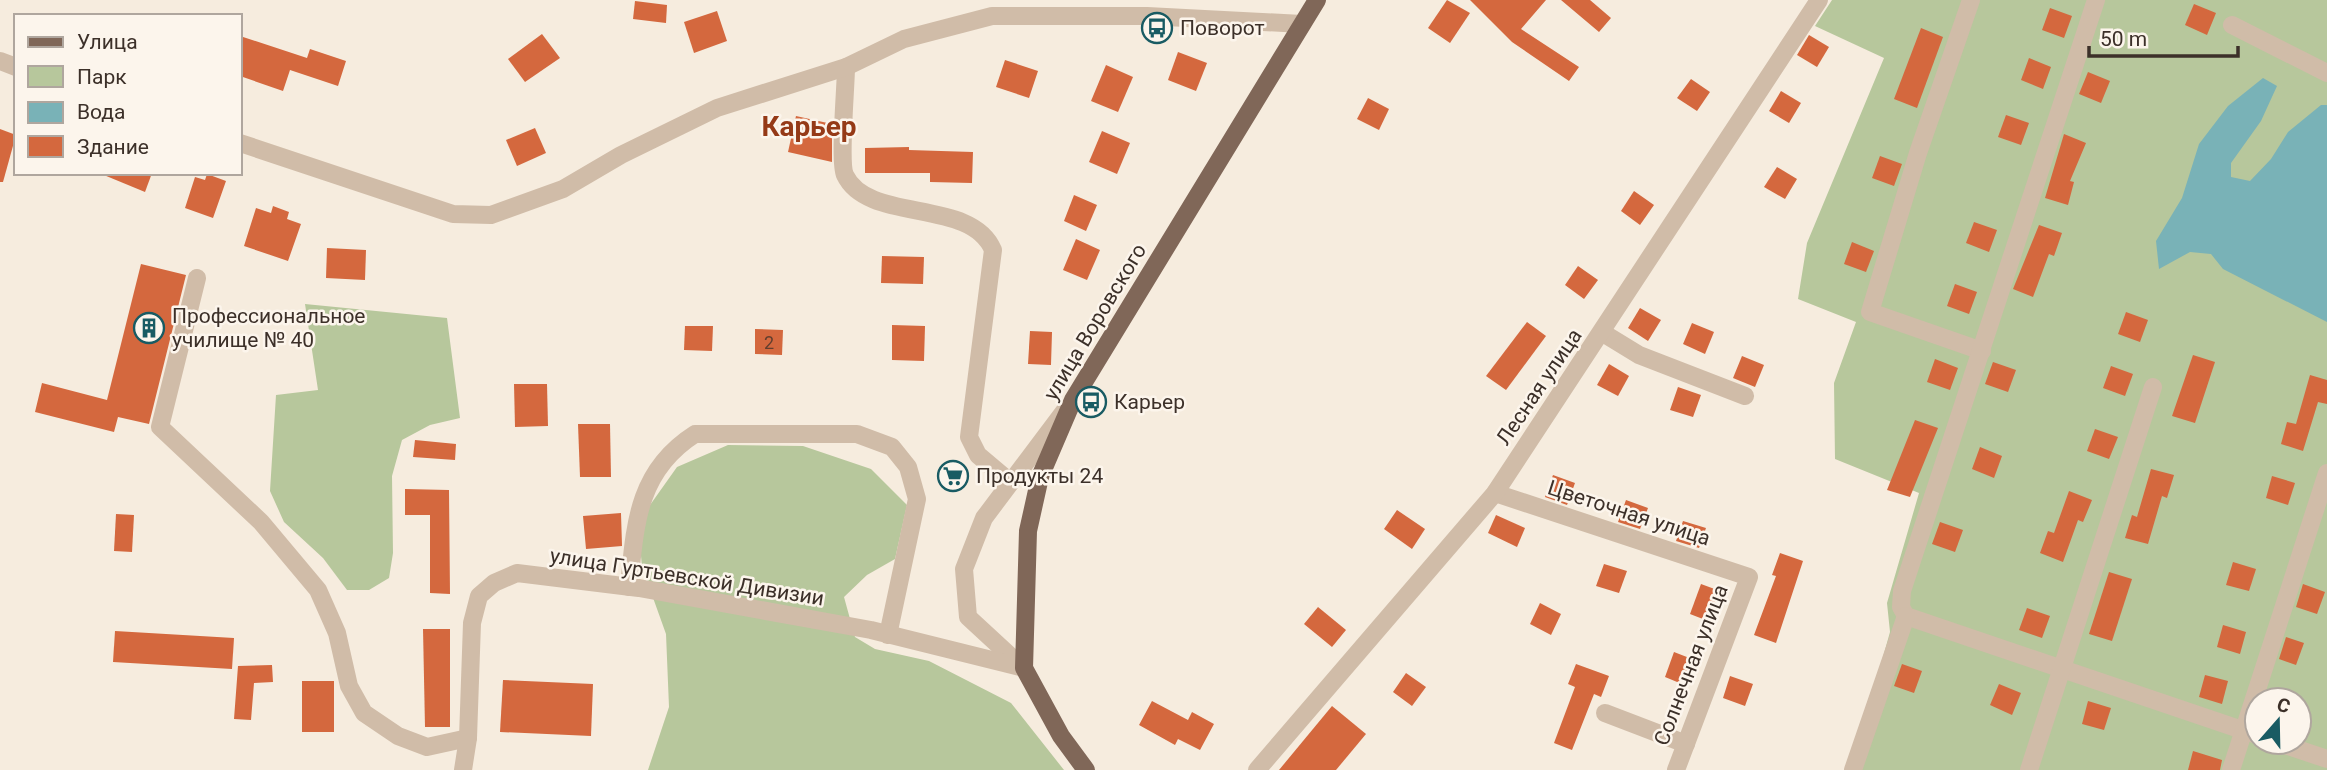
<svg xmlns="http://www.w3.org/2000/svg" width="2327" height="770" viewBox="0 0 2327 770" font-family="Roboto,sans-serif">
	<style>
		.green { fill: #b7c79c; fill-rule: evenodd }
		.water { fill: #79b2b7 }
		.building { fill: #d4683e }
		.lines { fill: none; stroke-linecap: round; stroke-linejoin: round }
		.minor { stroke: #d0bca8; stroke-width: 18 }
		.major { stroke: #806758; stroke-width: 18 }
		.labels { text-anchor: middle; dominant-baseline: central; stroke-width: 5; stroke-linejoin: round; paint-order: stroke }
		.number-label { font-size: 18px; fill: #623e2e }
		.poi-label { font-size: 21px; fill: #3c3029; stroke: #fcf5ec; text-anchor: start }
		.street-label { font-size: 21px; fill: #3c3029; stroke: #fcf5ec }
		.district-label { font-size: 28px; font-weight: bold; fill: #953a17; stroke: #fcf5ec }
	</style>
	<rect width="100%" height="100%" fill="#f6ecde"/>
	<g class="green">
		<path d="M1832 0H2327V770H1848L1861 736 1890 632 1887 603 1919 493 1835 459 1834 383 1856 322 1798 299 1807 243 1884 58 1815 26ZM2257 700H2299V742H2257Z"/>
		<path d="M305 304 447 318 460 418 430 425 402 440 392 476 393 553 389 578 369 590H347L323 558 284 522 270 491 276 395 318 390Z"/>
		<path d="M728 445 803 446 871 469 907 505 895 559 867 575 844 597 855 637 875 649 929 661 1011 703 1064 770H648L669 707 666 634 642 567 638 522 677 467Z"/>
	</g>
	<path class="water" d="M2263 78 2277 86 2261 121 2231 163V177L2250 181 2271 159 2288 132 2321 105H2327V322L2223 269 2211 254 2190 252 2159 269 2156 241 2182 198 2199 144 2228 106Z"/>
	<g class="building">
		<path d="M1447 0 1470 13 1450 43 1428 28Z"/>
		<path d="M1470 0H1546L1521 29 1579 67 1569 81 1512 42Z"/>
		<path d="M1561 0H1590L1611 18 1599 32Z"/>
		<path d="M635 1 667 5 666 23 633 19Z"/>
		<path d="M2194 4 2216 13 2207 35 2185 25Z"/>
		<path d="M2050 8 2072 16 2064 38 2042 30Z"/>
		<path d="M717 11 727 41 694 53 684 22Z"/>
		<path d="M1921 28 1943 37 1917 108 1894 99Z"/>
		<path d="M542 34 560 58 525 82 508 59Z"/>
		<path d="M1809 35 1829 47 1817 67 1797 55Z"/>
		<path d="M240 36 307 58 310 49 346 61 338 86 290 70 283 91 240 76Z"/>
		<path d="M1178 52 1207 63 1196 91 1168 80Z"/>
		<path d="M2029 58 2051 67 2043 89 2021 80Z"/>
		<path d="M1005 60 1038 71 1029 98 996 87Z"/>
		<path d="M1106 65 1133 77 1118 112 1091 101Z"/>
		<path d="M2088 72 2110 81 2101 103 2079 94Z"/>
		<path d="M1691 79 1710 92 1697 111 1677 98Z"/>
		<path d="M1781 91 1801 103 1789 123 1769 111Z"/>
		<path d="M1368 98 1389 109 1379 130 1357 119Z"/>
		<path d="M2006 115 2029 123 2021 145 1998 137Z"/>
		<path d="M796 116 832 124V162L788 152Z"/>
		<path d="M535 128 546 153 517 166 506 140Z"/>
		<path d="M0 129 16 135 3 182H0Z"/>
		<path d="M1102 131 1130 143 1117 174 1089 162Z"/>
		<path d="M2064 134 2086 143 2070 181 2074 182 2068 205 2045 198Z"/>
		<path d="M909 147V150L973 152 972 183 930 182V173H865V148Z"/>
		<path d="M1880 156 1902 164 1894 186 1872 178Z"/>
		<path d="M1777 167 1797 179 1785 199 1764 187Z"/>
		<path d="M99 173H152L145 192Z"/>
		<path d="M207 174 226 181 213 218 185 208 195 177 205 180Z"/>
		<path d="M1634 191 1654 205 1640 225 1621 211Z"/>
		<path d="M1074 195 1097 205 1086 231 1064 221Z"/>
		<path d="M273 206 289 212 287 219 301 224 288 261 244 246 256 208 271 213Z"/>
		<path d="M1974 222 1997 230 1989 252 1966 243Z"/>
		<path d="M2039 225 2062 233 2054 256 2049 254 2033 297 2013 289Z"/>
		<path d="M1076 239 1100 250 1087 280 1063 270Z"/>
		<path d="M1852 242 1874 251 1866 272 1844 264Z"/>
		<path d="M327 248 366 250 365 280 326 278Z"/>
		<path d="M882 256 924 257 923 284 881 283Z"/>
		<path d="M141 264 186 275 149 424 118 417 114 432 35 412 42 383 107 400Z"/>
		<path d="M1578 266 1598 280 1584 299 1565 285Z"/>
		<path d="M1955 284 1977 292 1969 314 1947 306Z"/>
		<path d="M1640 308 1661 320 1648 341 1628 328Z"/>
		<path d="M2126 312 2148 320 2140 342 2118 334Z"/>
		<path d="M1527 322 1546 336 1506 390 1486 376Z"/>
		<path d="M1692 323 1714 332 1705 354 1683 344Z"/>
		<path d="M892 325 925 326 924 361 892 360Z"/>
		<path d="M685 326H713L712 351 684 350Z"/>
		<path d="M755 329 783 330 782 355 755 354Z"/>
		<path d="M1030 331 1052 332 1051 365 1028 364Z"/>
		<path d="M2193 355 2215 362 2195 423 2172 416Z"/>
		<path d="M1742 356 1764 365 1755 387 1733 378Z"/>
		<path d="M1935 359 1958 368 1950 390 1927 382Z"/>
		<path d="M1993 362 2016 370 2008 392 1985 384Z"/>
		<path d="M1609 364 1629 376 1618 396 1597 385Z"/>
		<path d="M2111 366 2133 374 2125 396 2103 388Z"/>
		<path d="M2310 375 2327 380V404L2318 402 2303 451 2281 444 2287 422 2296 424Z"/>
		<path d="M514 384H547L548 426 515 427Z"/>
		<path d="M1678 387 1701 395 1693 417 1670 410Z"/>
		<path d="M1915 420 1938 428 1910 497 1887 490Z"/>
		<path d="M578 424H610L611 477H580Z"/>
		<path d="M2095 429 2118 437 2109 459 2087 451Z"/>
		<path d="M415 440 456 444 455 460 413 457Z"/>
		<path d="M1980 447 2002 456 1994 478 1972 469Z"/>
		<path d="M2151 469 2174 475 2167 498 2162 496 2148 544 2125 538 2132 515 2137 517Z"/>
		<path d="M1553 475 1575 483 1567 505 1545 497Z"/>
		<path d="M2272 476 2295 483 2288 505 2266 498Z"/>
		<path d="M405 489 449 490 450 594 430 593V515H405Z"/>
		<path d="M2069 491 2092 500 2083 522 2078 520 2063 562 2040 553 2048 531 2054 533Z"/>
		<path d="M1626 500 1648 508 1640 529 1618 522Z"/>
		<path d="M1397 510 1425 529 1412 549 1384 529Z"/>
		<path d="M621 513 622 546 586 549 583 516Z"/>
		<path d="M116 514 134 515 132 552 114 551Z"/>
		<path d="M1496 515 1525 528 1517 547 1488 533Z"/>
		<path d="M1683 521 1706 528 1699 548 1676 541Z"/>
		<path d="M1940 522 1963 530 1955 552 1932 544Z"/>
		<path d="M1780 553 1803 561 1776 643 1754 635 1776 576 1772 575Z"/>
		<path d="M2233 562 2256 569 2249 591 2226 585Z"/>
		<path d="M1604 564 1627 571 1619 593 1596 586Z"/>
		<path d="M2109 572 2132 579 2112 641 2089 634Z"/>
		<path d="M1701 584 1720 591 1708 621 1690 614Z"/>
		<path d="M2303 584 2325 592 2317 614 2296 607Z"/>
		<path d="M1540 603 1561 614 1551 635 1530 624Z"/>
		<path d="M1318 607 1346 630 1332 647 1304 624Z"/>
		<path d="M2027 608 2050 616 2042 638 2019 630Z"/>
		<path d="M2223 625 2246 632 2240 654 2217 647Z"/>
		<path d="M423 629H450V727H425Z"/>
		<path d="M115 631 234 638 232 669 113 662Z"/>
		<path d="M2286 637 2304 643 2296 665 2279 659Z"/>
		<path d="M1674 652 1692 659 1682 684 1665 677Z"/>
		<path d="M1576 664 1609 676 1601 697 1594 694 1572 750 1554 743 1575 687 1568 684Z"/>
		<path d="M1902 664 1922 671 1914 693 1894 686Z"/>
		<path d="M272 665 273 682 254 683 251 720 234 719 238 666Z"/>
		<path d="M1406 673 1426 687 1412 706 1393 692Z"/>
		<path d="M2205 675 2228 681 2222 704 2199 697Z"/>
		<path d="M1730 676 1753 684 1745 706 1723 698Z"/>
		<path d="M503 680 593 684 591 736 500 732Z"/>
		<rect x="302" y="681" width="32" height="51"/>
		<path d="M1999 684 2021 693 2012 715 1990 705Z"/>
		<path d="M1152 701 1188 720 1192 712 1214 724 1200 750 1178 739 1175 745 1139 725Z"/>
		<path d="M2088 701 2111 708 2104 730 2082 724Z"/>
		<path d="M1332 706 1366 734 1336 770H1279Z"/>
		<path d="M2193 751 2222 760 2220 770H2188Z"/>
	</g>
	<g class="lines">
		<g class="minor">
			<path d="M1971 0 1918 153 1870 312 1982 351"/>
			<path d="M2096 0 1902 591 1901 607 1906 616 2257 735"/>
			<path d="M2232 25 2327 73"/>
			<path d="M0 61 16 67"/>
			<path d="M846 67C846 86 839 162 845 175 868 224 971 197 993 250L969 437 978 455 1010 482"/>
			<path d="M240 143 453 214 491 215 563 189 621 155 717 108 846 67 904 39 992 16H1147L1302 24"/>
			<path d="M197 278 160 427 261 522 318 590 337 633 349 686 364 713 398 736 427 747 468 738"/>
			<path d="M1603 333 1639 355 1745 396"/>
			<path d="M1495 493 1749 577 1676 770"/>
			<path d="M629 587C635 525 637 471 695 434H857L892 447 908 467 917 499 888 635"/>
			<path d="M1021 666 968 617 964 569 984 518 1066 409"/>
			<path d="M1605 713 1686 744"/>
			<path d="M2276 742 2327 759"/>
			<path d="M463 770 468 738 472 623 479 596 494 583 517 573 639 588 871 630 1024 668"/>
			<path d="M1257 770 1495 493 1819 0"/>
			<path d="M1853 770 1906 616"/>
			<path d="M2029 770 2153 387"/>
			<path d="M2231 770 2327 473"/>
		</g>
		<path class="major" d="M1086 770 1061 736 1024 668 1028 531 1040 477 1073 400 1317 0"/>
	</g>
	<defs>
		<g id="bus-ring" transform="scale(1.575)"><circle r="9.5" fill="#fcf5ec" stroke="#195b63" stroke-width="1.5"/><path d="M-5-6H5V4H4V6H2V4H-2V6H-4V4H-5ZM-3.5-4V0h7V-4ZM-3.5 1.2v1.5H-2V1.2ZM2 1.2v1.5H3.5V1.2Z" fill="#195b63"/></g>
		<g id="building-ring" transform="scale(1.575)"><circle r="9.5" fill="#fcf5ec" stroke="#195b63" stroke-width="1.5"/><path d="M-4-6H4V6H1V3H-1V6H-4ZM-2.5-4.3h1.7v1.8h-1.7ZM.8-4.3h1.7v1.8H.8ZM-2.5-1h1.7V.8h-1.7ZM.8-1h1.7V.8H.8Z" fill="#195b63"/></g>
		<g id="supermarket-ring" transform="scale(1.575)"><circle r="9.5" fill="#fcf5ec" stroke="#195b63" stroke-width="1.5"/><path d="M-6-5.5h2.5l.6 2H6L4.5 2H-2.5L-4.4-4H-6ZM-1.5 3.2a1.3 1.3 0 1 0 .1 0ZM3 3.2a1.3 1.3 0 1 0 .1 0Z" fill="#195b63"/></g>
	</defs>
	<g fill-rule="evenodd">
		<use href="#bus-ring" x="1157" y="28"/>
		<use href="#building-ring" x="149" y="328"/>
		<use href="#bus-ring" x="1091" y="402"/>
		<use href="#supermarket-ring" x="953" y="476"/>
	</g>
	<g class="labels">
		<g class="number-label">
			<text x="769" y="342">2</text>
		</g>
		<g class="poi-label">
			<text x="1180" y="28">Поворот</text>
			<text x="172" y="316">Профессиональное<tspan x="172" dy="24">училище № 40</tspan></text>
			<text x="1114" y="402">Карьер</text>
			<text x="976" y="476">Продукты 24</text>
		</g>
		<g class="street-label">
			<text transform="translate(1095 322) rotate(-59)">улица Воровского</text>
			<text transform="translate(1539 387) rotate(-56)">Лесная улица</text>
			<text transform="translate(1629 513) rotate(18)">Цветочная улица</text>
			<text transform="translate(687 577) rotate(9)">улица Гуртьевской Дивизии</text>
			<text transform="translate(1691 665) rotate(-69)">Солнечная улица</text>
		</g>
		<g class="district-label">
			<text x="809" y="126">Карьер</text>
		</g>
	</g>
	<rect x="14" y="14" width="228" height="161" fill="#fcf5ec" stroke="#afa69e" stroke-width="2"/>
	<rect x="28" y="37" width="35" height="10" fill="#806758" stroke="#afa69e" stroke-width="2"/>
	<text x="77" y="49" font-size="21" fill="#3c3029">Улица</text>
	<rect x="28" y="66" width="35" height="21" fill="#b7c79c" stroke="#afa69e" stroke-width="2"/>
	<text x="77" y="84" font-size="21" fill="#3c3029">Парк</text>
	<rect x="28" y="102" width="35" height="21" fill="#79b2b7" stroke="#afa69e" stroke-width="2"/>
	<text x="77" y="119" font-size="21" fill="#3c3029">Вода</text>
	<rect x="28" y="136" width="35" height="21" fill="#d4683e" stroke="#afa69e" stroke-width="2"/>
	<text x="77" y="154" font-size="21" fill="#3c3029">Здание</text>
	<g transform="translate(2278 721) rotate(20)"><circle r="33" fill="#fcf5ec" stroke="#afa69e" stroke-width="2"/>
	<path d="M0-5L12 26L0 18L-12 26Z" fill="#195b63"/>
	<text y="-10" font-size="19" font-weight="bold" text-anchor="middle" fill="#3c3029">С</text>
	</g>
	<path d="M2089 46v10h149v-10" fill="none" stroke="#3c3029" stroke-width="3.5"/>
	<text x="2100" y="46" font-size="21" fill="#3c3029" stroke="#fcf5ec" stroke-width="5" paint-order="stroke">50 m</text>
</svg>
